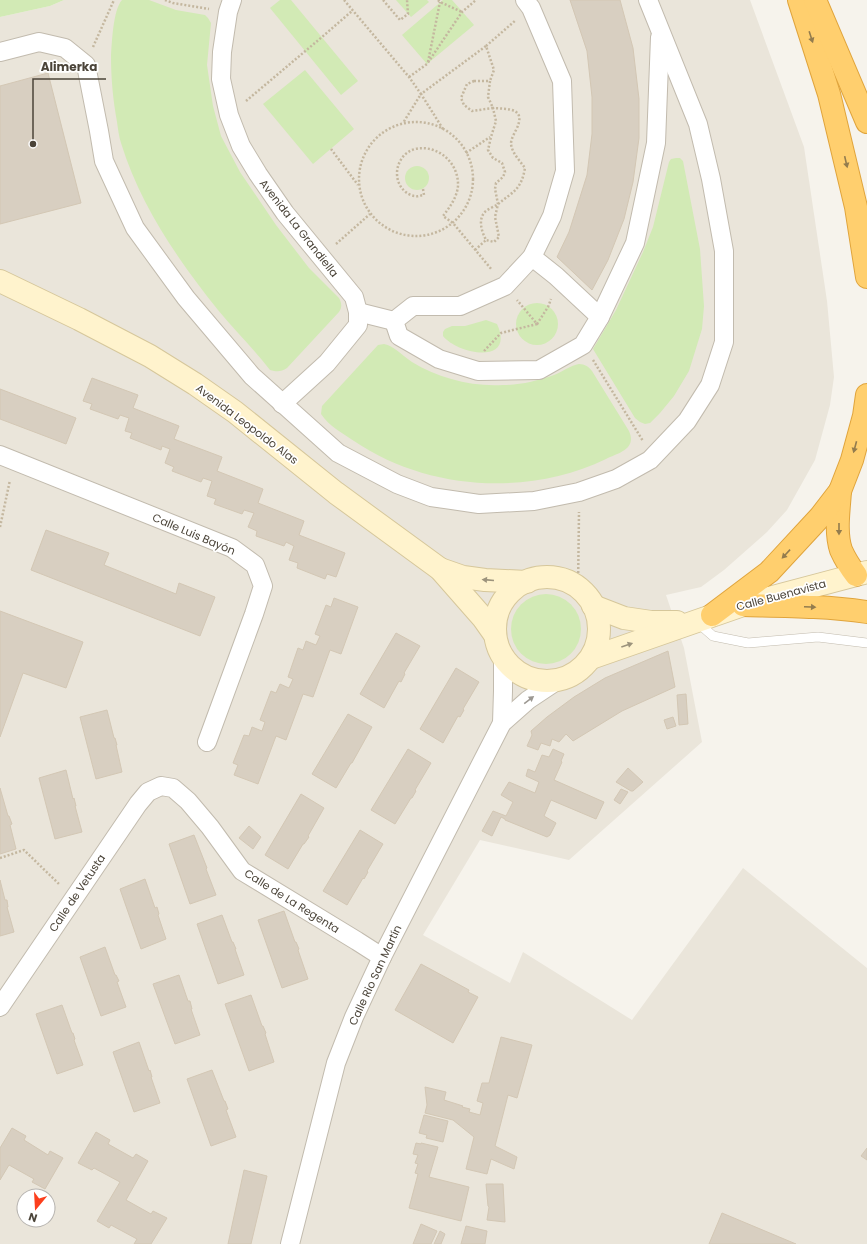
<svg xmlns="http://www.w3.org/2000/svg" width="867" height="1244" viewBox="0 0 867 1244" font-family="Poppins,sans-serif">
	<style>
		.residential { fill: #eae5da; fill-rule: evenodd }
		.green { fill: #d2eab5 }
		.building { fill: #d8cfc1; stroke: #d3c7b4 }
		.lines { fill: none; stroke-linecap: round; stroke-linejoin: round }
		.lane-casing { stroke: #c2bbae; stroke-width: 10 }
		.street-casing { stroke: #c2bbae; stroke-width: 20 }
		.secondary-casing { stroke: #d6c79b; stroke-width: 24 }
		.highway-casing { stroke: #e0a43c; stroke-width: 24 }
		.path { stroke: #c4b79f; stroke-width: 2.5; stroke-dasharray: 2 2; stroke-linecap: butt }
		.lane { stroke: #fff; stroke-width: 9 }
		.street { stroke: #fff; stroke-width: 18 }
		.secondary { stroke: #fff3cd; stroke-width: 22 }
		.highway { stroke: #ffcf6e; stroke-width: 22 }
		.oneway { fill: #937c4e }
		.oneway2 { fill: #9c937c }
		.oneway3 { fill: #9c9892 }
		.labels { text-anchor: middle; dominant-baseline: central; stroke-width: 3.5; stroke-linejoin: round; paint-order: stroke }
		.street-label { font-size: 11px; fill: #4b4439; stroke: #fff }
		.leader { fill: none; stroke: #4b4439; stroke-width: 1.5 }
		.callout-dot { fill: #4b4439; stroke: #fff; stroke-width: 1.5 }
		.callout-label { font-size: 12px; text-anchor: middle; font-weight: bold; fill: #4b4439; stroke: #fff; stroke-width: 3.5; stroke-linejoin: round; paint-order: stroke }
	</style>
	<rect width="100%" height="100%" fill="#f6f3ec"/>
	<path class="residential" d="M64 0H750L804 147 827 301 834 377 830 405 815 460 787 510 767 532 724 570 701 587 666 595 684 648 702 742 569 860 480 840 423 935 510 983 523 952 632 1020 743 868 867 968V1244H0V17L50 6ZM24 1196H48V1220H24Z"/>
	<g class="green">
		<path d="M0 0H64L50 6 0 17Z"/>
		<path d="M122 0H149L176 10 205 15 208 18 211 23 207 65 213 106 221 136 240 172 276 225 309 268 339 298C342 304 342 307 339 312L287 368C281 372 277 372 270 370 254 349 235 331 218 310 178 260 140 205 121 143 119 137 118 129 117 122 113 100 111 79 111 56 112 42 113 10 122 0Z"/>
		<path d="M280 0H291L358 81 341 95 270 8Z"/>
		<path d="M396 0H427L429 2 411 17Z"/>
		<path d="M443 0H452L474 25 427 64 402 35Z"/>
		<path d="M305 70 354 129 313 164 263 104Z"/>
		<path d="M676 158H680L683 161 700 249 704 306 702 329 689 371 674 396 660 413 650 423 645 424 640 422 635 418 593 349 616 310 643 252 653 227 669 162 671 159Z"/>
		<circle cx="417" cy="178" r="12"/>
		<circle cx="537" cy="324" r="21"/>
		<path d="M486 320 497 324C516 366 457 354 443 336V332L445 329 452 326H465Z"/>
		<path d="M384 344C394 346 403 356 412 362 438 378 472 387 503 385 520 385 537 381 554 375 562 372 571 365 579 364 585 364 589 367 592 371L629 431C637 449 619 453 606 459 527 497 426 490 354 441 342 433 329 426 321 414L322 406 378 345Z"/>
		<circle cx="546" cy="629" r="35"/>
	</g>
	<g class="building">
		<path d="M570 0H620L633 48 639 99V138L633 182 624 219 608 260 592 290 557 257 569 232 587 175 592 134V97L587 51Z"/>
		<path d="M48 73 81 203 0 224V86Z"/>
		<path d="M92 378 138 395 133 408 179 426 174 439 222 457 217 471 263 489 258 503 304 521 299 535 345 553 336 577 327 574 325 579 297 568 298 563 289 560 294 546 286 542 284 546 256 536 257 531 248 527 254 513 244 510 242 514 214 504 216 499 207 496 212 481 203 478 201 482 172 471 174 467 165 463 170 449 162 446 161 450 130 438 132 433 125 431 129 418 120 415 118 419 90 409 92 404 83 401Z"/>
		<path d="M0 389 76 418 66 444 0 419Z"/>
		<path d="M46 530 109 553 104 565 176 594 179 583 215 597 200 636 31 570Z"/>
		<path d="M334 598 358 607 341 654 330 650 313 697 303 694 286 740 276 736 258 784 234 775 238 765 233 763 244 735 249 736 252 727 262 731 265 722 260 720 271 691 276 693 280 684 289 688 293 679 288 677 298 648 303 650 306 641 316 645 320 636 315 634 326 605 331 607Z"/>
		<path d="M0 611 83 642 66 688 23 673 0 737Z"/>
		<path d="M396 633 420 646 404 673 405 674 401 682 399 681 384 708 360 694Z"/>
		<path d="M668 651 675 687 622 711 573 741 566 734 559 742 552 739 550 746 541 743 538 750 527 746 532 735 531 731 547 717 574 697 605 678Z"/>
		<path d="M456 668 479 682 463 709 464 710 460 717 458 716 443 743 420 729Z"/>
		<path d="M686 694 688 724 679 725 677 695Z"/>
		<path d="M107 710 114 738H115L117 745H116L122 772 96 779 80 717Z"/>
		<path d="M348 714 372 727 352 763H351L336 788 312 774Z"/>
		<path d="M673 717 676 726 667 729 664 720Z"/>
		<path d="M408 749 431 763 415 790 416 791 412 798H411L395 824 371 810Z"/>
		<path d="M553 749 564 754 561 761 562 762 554 780 604 802 596 819 551 800 544 816 556 823 550 835 547 837 505 820V819L501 817 492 836 482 831 493 811 506 816 513 802 501 795 509 782 535 793 539 782 526 776 528 769 535 772 542 755 549 757Z"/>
		<path d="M628 768 643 782 633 791H631L616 782Z"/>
		<path d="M66 770 73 799 74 798 76 806H75L82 832 55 839 39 778Z"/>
		<path d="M0 788 8 816H9L12 824 10 825 16 849 0 854Z"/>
		<path d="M621 789 628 792 620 804 614 800Z"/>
		<path d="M301 794 324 808 308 836 309 837 304 844H303L288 869 265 855Z"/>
		<path d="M249 826 261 837 253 849 239 838Z"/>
		<path d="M360 830 383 844 367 871 368 872 364 879 363 878 347 905 323 891Z"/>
		<path d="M194 835 207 868 206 869 216 895 190 904 169 844Z"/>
		<path d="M145 879 155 908 157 907 159 914 158 915 166 939 141 949 120 889Z"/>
		<path d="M0 880 5 900H7L8 907H7L14 932 0 936Z"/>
		<path d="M284 911 295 942H296L299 949 298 950 308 979 282 988 258 920Z"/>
		<path d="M222 915 232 942H233L236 949H235L244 975 218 984 197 924Z"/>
		<path d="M105 947 115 975H116L119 981 117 982 126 1007 101 1016 80 957Z"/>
		<path d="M421 964 469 990 468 992 478 997 453 1043 395 1010Z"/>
		<path d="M179 975 188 1001H190L192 1009H191L200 1035 175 1044 153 984Z"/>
		<path d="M251 995 262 1026H263L266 1033 265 1034 274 1062 249 1071 225 1004Z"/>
		<path d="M62 1005 72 1033H73L75 1039 74 1040 83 1065 57 1074 36 1014Z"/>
		<path d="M501 1037 532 1045 517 1098 508 1095 495 1146 517 1157 514 1169 491 1159 487 1174 466 1169 474 1137 453 1120 425 1113 427 1105 425 1087 446 1092 444 1100 463 1106 462 1107 470 1109 469 1112 480 1115 483 1103 477 1101 482 1083H489Z"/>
		<path d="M139 1042 149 1071 150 1070 152 1077H151L160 1103 134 1112 113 1052Z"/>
		<path d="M212 1070 224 1101H225L228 1109 226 1110 236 1137 211 1146 187 1079Z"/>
		<path d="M424 1115 448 1121 443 1142 426 1138 427 1135 419 1133Z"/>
		<path d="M12 1128 26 1136 24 1140 48 1155 50 1151 63 1158 45 1189 32 1182 34 1179 9 1165 0 1180V1148Z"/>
		<path d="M96 1132 110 1140 108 1144 133 1158 136 1154 148 1161 126 1200 151 1214 153 1211 167 1218 151 1244H134L137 1239 111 1225 109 1228 97 1221 120 1182 94 1168 92 1170 78 1163Z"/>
		<path d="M416 1143 421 1144V1143L438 1147 429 1177 469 1187 461 1221 409 1208 418 1174 415 1173 418 1164 415 1163 418 1155 413 1154Z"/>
		<path d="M867 1148V1160L861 1156Z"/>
		<path d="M244 1170 267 1176 251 1244H228Z"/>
		<path d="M486 1184H503L505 1222 487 1220 489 1207 488 1206Z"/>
		<path d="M722 1213 796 1244H709Z"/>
		<path d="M421 1224 437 1231 431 1244H413Z"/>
		<path d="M466 1226 487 1231 485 1244H461Z"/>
		<path d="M440 1231 445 1234 441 1244H434Z"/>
	</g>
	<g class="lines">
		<g class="lane-casing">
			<path id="lane" d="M697 622 713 636 748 643 818 637 867 643"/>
		</g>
		<g class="street-casing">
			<g id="street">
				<path d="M232 0 228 12 222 52 221 79 229 115 241 146 258 174 285 213 354 297 358 312V325L327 363 282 404"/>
				<path d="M525 0 531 8 562 81 565 171 552 216 532 257 505 286 460 306H413L394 321 399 336 439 359 478 371 539 370 583 345 600 317 635 243 656 143 660 37"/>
				<path d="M0 52 39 42 65 48 86 65 99 131 104 161 135 228 186 298 252 376 338 453 397 484 431 497 479 504 534 501 579 492 616 479 650 460 687 421 710 385 724 342V251L711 179 698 124 648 0"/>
				<path d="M532 257 556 276 600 317"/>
				<path d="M358 312 394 321"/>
				<path d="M0 455 232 548 255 565 263 586 254 614 207 742"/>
				<path d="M502 723 503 691V657"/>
				<path d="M0 1007 138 804 148 792 161 786 173 788 188 801 210 827 242 871 357 941 382 957"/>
				<path d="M290 1244 336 1063 354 1017 382 957 502 723 528 700 558 680"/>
			</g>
		</g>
		<g class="secondary-casing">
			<g id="secondary">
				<path d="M0 281 79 319 150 356 195 384 235 412 336 493 440 569 483 618 495 635"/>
				<path d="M440 569 463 577 485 580 527 582"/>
				<circle cx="547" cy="629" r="52"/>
				<path d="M593 606 624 618 651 622H677"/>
				<path d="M591 658 743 605 867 572"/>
			</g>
		</g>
		<g class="highway-casing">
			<g id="highway">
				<path d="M799 0 829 94 856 207 867 277"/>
				<path d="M815 0 867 122"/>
				<path d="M840 491C839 509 835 532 841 550 845 559 850 567 856 575"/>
				<path d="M743 605C785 606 826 606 867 612"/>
				<path d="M712 615 769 572 820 517 840 491 852 460 864 416 867 395"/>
			</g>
		</g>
		<g class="path">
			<path d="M165 0 173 3 209 9"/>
			<path d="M344 0 409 77 421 94 403 123"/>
			<path d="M383 0 400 20 408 14 407 0"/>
			<path d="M438 0 440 2 462 12"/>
			<path d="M486 46 516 20"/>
			<path d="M93 47 114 0"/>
			<path d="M428 62 440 2"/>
			<path d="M409 77 427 64 462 12 476 0"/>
			<path d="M474 81H490L488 97 493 108 472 111 464 105 461 98 467 84Z"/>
			<path d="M246 101 322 37 352 11"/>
			<circle cx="416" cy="179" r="57"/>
			<path d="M443 129 421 94 486 46 494 70 490 81"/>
			<path d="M331 149 358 185"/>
			<path d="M466 153 490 137"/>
			<path d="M423 189 424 195C421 195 418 197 415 196 412 196 409 194 407 193 390 181 396 154 415 149 438 144 459 163 458 186 457 197 450 207 443 216L453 223 492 270"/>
			<path d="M498 204C514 191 521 190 525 168 520 161 512 153 511 144 511 139 514 134 516 130 527 108 509 109 493 108L496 121 491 137 488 150 493 158 502 163 505 172 503 177 496 183 495 189 498 204 495 217 499 237 494 242 486 240C482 232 478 221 484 213 487 209 494 207 498 204"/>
			<path d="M336 244 370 214"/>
			<path d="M475 250 486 240"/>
			<path d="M537 324 548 307 551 299"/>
			<path d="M484 351 501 333 537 324 517 300"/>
			<path d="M593 360 643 441"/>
			<path d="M0 527 10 480"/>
			<path d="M578 589 579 512"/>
			<path d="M0 858 24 850 60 885"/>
		</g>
		<use href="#lane" class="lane"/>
		<use href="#street" class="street"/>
		<use href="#secondary" class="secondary"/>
		<use href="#highway" class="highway"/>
	</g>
	<defs><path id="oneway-solid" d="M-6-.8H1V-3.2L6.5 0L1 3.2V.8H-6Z"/></defs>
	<g class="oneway">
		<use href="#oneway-solid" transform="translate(811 37) rotate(72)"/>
		<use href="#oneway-solid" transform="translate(846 162) rotate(77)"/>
		<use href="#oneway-solid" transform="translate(855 447) rotate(105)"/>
		<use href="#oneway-solid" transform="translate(839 529) rotate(90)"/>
		<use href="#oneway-solid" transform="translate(786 554) rotate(133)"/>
		<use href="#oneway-solid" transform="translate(810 607) rotate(3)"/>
	</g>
	<g class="oneway2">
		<use href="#oneway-solid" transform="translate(488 580) rotate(-175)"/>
		<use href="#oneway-solid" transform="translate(627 645) rotate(-19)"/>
	</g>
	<use class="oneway3" href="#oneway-solid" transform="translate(529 700) rotate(-37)"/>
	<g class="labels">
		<g class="street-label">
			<text transform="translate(299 228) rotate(52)">Avenida La Grandiella</text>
			<text transform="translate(247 424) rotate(37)">Avenida Leopoldo Alas</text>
			<text transform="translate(194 534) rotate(23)">Calle Luis Bayón</text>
			<text transform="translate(781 595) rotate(-15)">Calle Buenavista</text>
			<text transform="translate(77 893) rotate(-56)">Calle de Vetusta</text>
			<text transform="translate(292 901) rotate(32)">Calle de La Regenta</text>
			<text transform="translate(375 975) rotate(-65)">Calle Rio San Martín</text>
		</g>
	</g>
	<path class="leader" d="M33 144L33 79H106"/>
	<circle class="callout-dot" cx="33" cy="144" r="4"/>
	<g class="callout-label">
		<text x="69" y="71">Alimerka</text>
	</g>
	<g transform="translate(36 1208) rotate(198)"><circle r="19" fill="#ffffff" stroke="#b7b4b0"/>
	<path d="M0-3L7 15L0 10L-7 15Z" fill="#fc3f1d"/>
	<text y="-6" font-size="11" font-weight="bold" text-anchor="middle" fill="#4b4439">N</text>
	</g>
</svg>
